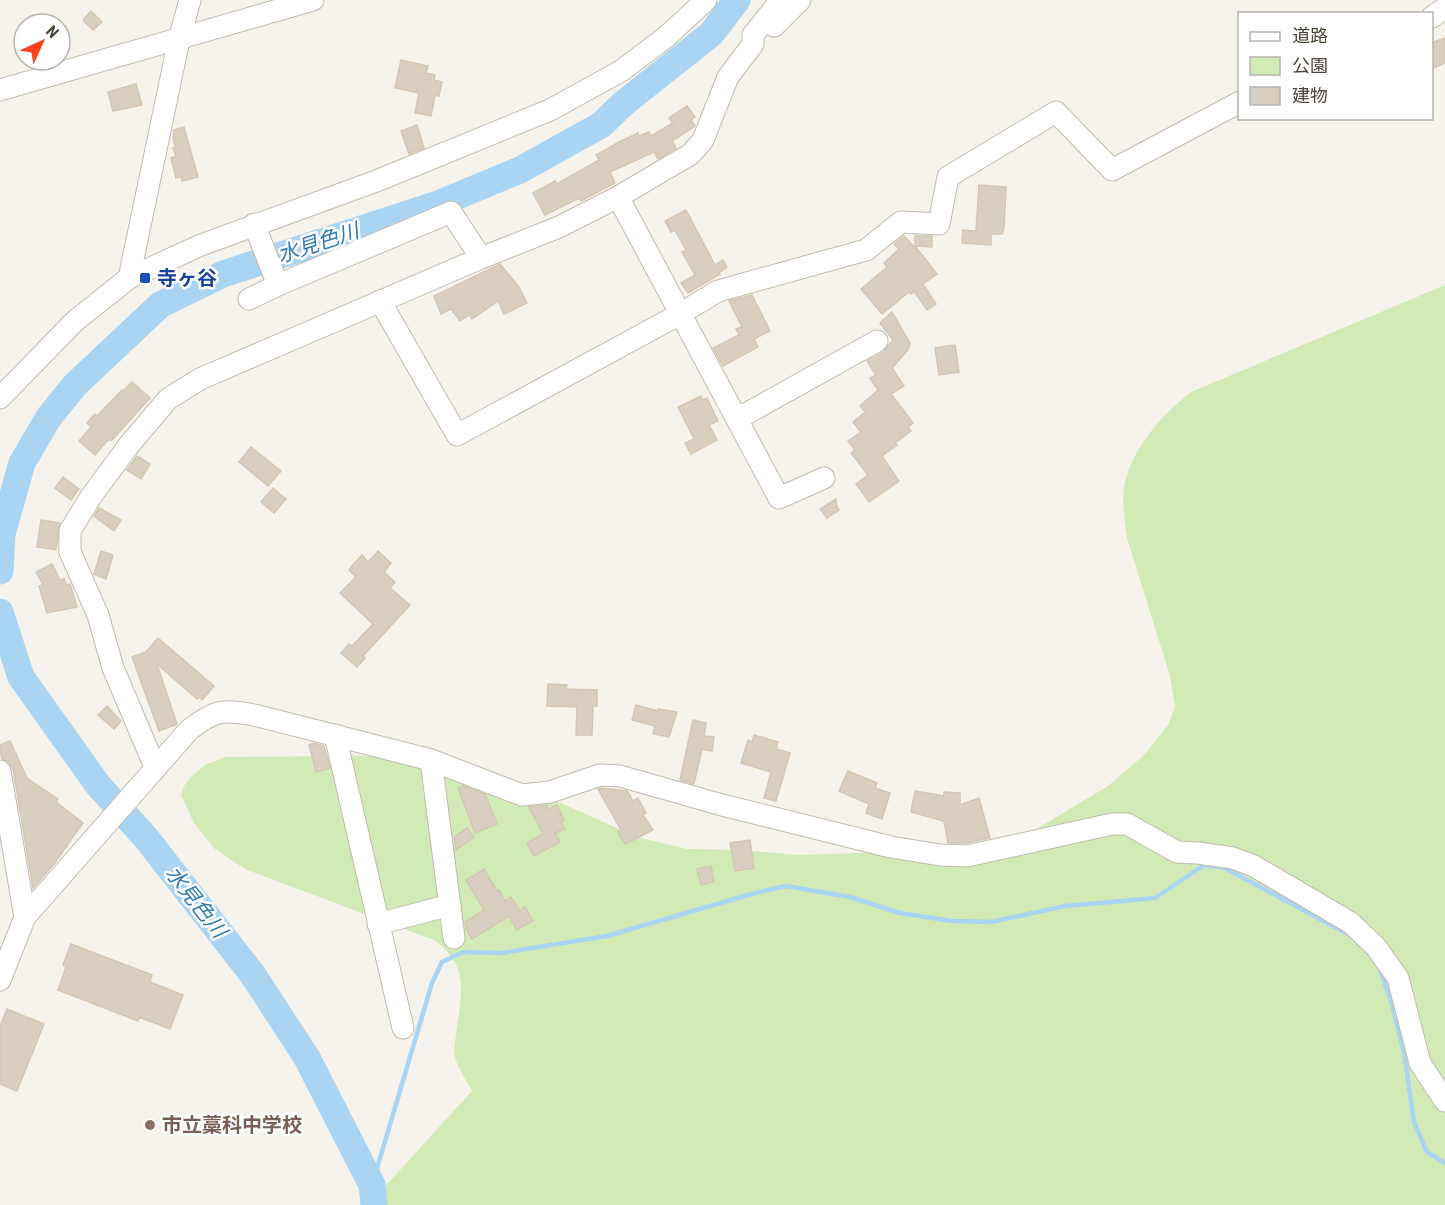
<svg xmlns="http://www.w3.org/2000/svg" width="1445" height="1205" viewBox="0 0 1445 1205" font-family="'Roboto Condensed','Noto Sans JP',sans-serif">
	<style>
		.green { fill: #d2eab5 }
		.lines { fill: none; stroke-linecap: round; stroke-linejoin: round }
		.stream { stroke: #a9d4f2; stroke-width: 4.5 }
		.river { stroke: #a9d4f2; stroke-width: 27 }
		.building { fill: #d8cfc1; stroke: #d3c7b4; stroke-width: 1.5 }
		.minor-casing { stroke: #c2bbae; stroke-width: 23 }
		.minor { stroke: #fff; stroke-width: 21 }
		.transit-dot { fill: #1a4fb4; stroke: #fff; stroke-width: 2 }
		.education-dot { fill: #8d6e63; stroke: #fff; stroke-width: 2 }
		.labels { text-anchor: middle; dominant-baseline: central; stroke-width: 5; stroke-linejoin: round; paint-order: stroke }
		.transit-label { font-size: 20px; font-weight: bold; fill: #164399; stroke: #fff; text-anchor: start }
		.education-label { font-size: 20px; font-weight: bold; fill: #785e54; stroke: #fff; text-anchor: start }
		.water-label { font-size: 21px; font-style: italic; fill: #2e7ab2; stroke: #fff }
	</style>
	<rect width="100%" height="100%" fill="#f6f3ec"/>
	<path class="green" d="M1445 285V1205H368L472 1091C466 1079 458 1069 455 1057 453 1048 456 1037 457 1028 462 989 469 966 434 940L245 869 215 849 194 823 181 795 184 786 191 777 205 765 225 757 431 755 554 800 637 837 687 849 743 850 798 855 988 849 1023 837 1108 786 1145 754 1168 725 1175 707 1170 676 1127 538C1125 521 1121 499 1125 482 1134 446 1163 414 1191 392Z"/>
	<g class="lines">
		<g class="stream">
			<path d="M1379 967 1392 1004 1404 1052 1414 1122 1427 1152 1445 1163"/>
			<path d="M372 1185 432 983 442 962 463 952 502 953 607 936 755 893 786 886 850 897 900 913 952 921 991 922 1066 906 1155 898 1204 865 1225 868 1346 933"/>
		</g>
		<g class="river">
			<path d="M0 571 2 534 22 463 49 417 75 385 160 305 223 274 438 204 520 170 601 125 624 103 711 34 737 0"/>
			<path d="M0 612 21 677 98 785 146 838 253 975 307 1058 372 1185 374 1205"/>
		</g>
	</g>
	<g class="building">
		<path d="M91 11 102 22 93 30 83 20Z"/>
		<path d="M1445 38V63L1431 69V43Z"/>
		<path d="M401 60 428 66 426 73 435 75 434 80 442 82 439 96 435 95 431 116 415 113 419 93 395 88Z"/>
		<path d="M136 84 142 105 113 111 108 92Z"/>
		<path d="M687 106 695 117 691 120 695 126 672 141 676 148 658 159 654 152 610 172 615 183 581 201 579 198 545 215 533 193 555 181 557 184 599 160 596 155 621 141 638 133 639 136 649 132 651 136 673 123 669 118Z"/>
		<path d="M417 125 424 148 409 154 401 131Z"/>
		<path d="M184 127 198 177 182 181 181 176 176 178 171 158 176 156 173 148H176L173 138 174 130Z"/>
		<path d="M979 185 1006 187 1004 229 1002 234H991V245L962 243 963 230 976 231Z"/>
		<path d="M686 210 715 265 723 260 727 267 719 273 720 274 688 293 681 283 695 275 682 252 686 250 675 230 671 232 665 221Z"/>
		<path d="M904 236 915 248V236H932V247L915 246 937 274 923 284 936 304 927 310 914 291 911 294 909 292 882 314 861 289 887 267 884 263 899 249 894 244Z"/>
		<path d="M500 264 519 287 527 303 504 314 498 301 472 319 469 315 460 321 451 309 441 314 434 296Z"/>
		<path d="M752 295 770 331 754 339 758 347 723 366 713 348 739 335 736 329 742 327 729 301Z"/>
		<path d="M892 312 910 343 908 350 892 368 904 386 891 394 913 423 908 427 911 431 895 443 897 445 882 456 899 481 869 502 856 484 868 475 851 453 855 450 848 441 861 432 853 422 865 412 860 406 878 390 870 378 876 375 867 361 884 352 893 340 880 323Z"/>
		<path d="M955 345 959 372 939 375 935 348Z"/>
		<path d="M132 382 150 398 112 440H108L95 455 79 441 91 427 87 423 95 414 97 416 122 390 123 391Z"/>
		<path d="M701 396 703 400 707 398 718 421 709 425 717 440 691 454 685 443 694 439 678 407Z"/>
		<path d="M251 447 281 471 268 486 239 462Z"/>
		<path d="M137 456 150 464 141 479 127 470Z"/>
		<path d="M63 477 79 489 71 500 55 488Z"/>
		<path d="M273 488 286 499 274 513 261 502Z"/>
		<path d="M836 499V504L839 510 827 518 820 509Z"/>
		<path d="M99 508 121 520 114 531 94 516Z"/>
		<path d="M41 520 60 523 56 550 37 547Z"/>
		<path d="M101 551 113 555 106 579 94 574Z"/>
		<path d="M378 551 391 563 384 572 395 582 390 588 410 605 363 656 365 658 357 667 341 653 349 644 352 646 373 624 340 593 356 577 349 570 352 566 362 555 368 562Z"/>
		<path d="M52 564 60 580 64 579 66 585 70 584 77 607 47 613 39 586 43 585 36 572Z"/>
		<path d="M158 638 214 686 202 700 199 697 197 699 157 664 177 724 159 731 132 657 146 652Z"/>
		<path d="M548 684 567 685 566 689 597 690V706H593L592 735H576L577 707 547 706Z"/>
		<path d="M636 705 658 711V709L677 712 669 737 653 734 655 726 632 720Z"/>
		<path d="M107 706 121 721 114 729 98 715Z"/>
		<path d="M693 720 706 723 704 736 714 737 712 751 702 749 694 784 680 780Z"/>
		<path d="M754 735 778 742 776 749 790 753 776 801 764 798 771 772 741 763 748 740 752 742Z"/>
		<path d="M10 741 27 778 58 799 56 802 83 823 54 864 33 888 13 769 9 762 2 759 0 750V745Z"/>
		<path d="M314 743 324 746 330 768 316 772 309 745Z"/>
		<path d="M848 771 877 783 875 788 890 793 882 819 866 813 869 804 839 791Z"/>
		<path d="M463 786 485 794 497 824 475 833 458 788Z"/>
		<path d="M602 788 627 791 633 801 638 798 646 813 643 815 653 830 625 844 618 832 621 830 598 789Z"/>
		<path d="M915 791 944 796V792L960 793V805L979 798 990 838 966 843H948L944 821 911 812Z"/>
		<path d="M546 805 549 809 557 805 564 820 561 822 565 829 555 833 560 842 534 856 527 843 543 834 529 807Z"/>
		<path d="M467 828 474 837 456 850 454 837Z"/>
		<path d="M750 840 754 868 735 871 730 843Z"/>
		<path d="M711 866 714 882 701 885 697 869Z"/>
		<path d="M484 869 497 891 499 890 505 901 511 897 520 911 525 907 533 921 517 930 509 916 472 939 466 929 465 922 484 910 466 880Z"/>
		<path d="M71 944 152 975 150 982 183 995 170 1029 139 1017 138 1021 58 990 66 967 63 965Z"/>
		<path d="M7 1009 44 1024 17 1091 0 1084V1026Z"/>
	</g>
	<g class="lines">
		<g class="minor-casing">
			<g id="minor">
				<path d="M1432 17 1445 8"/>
				<path d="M774 26 800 0"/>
				<path d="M0 90 313 0"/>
				<path d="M618 197 779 498 824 478"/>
				<path d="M254 224 278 285"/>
				<path d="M129 278 179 40 190 0"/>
				<path d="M249 299 278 285 451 212 481 258"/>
				<path d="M380 301 457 435 680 314 718 291 866 250 901 222 939 224 948 177 1056 112 1112 170 1240 102"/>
				<path d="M0 398 75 321 129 278 201 245 379 180 550 110 621 71 666 37 706 0"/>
				<path d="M737 419 877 341"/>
				<path d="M335 735 403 1028"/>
				<path d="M431 760 454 938"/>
				<path d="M155 767 113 668 98 615 70 552V531L90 498 129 445 168 399 200 379 481 258 559 227 618 197 691 154 703 140 728 77 753 44V35L781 0"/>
				<path d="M0 771 25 917"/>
				<path d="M378 924 450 905"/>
				<path d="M0 980 25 917 189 730C215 710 222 709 254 715L431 760 522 795 550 792 600 775 620 776 722 805 891 847 940 855 967 856 1112 824H1127L1177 852 1198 853 1233 858 1254 866 1351 923 1376 947 1398 978 1420 1063 1445 1101"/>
			</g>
		</g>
		<use href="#minor" class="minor"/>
	</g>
	<rect class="transit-dot" x="139" y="272" width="12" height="12" rx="3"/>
	<circle class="education-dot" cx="150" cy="1125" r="6"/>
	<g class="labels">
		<g class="transit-label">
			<text x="157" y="278">寺ヶ谷</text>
		</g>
		<g class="education-label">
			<text x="162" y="1125">市立藁科中学校</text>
		</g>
		<g class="water-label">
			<text transform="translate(318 243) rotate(-18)">水見色川</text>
			<text transform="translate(196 902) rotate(52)">水見色川</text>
		</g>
	</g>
	<rect x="1238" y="12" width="195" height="108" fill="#ffffff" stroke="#b7b4b0" stroke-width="1.5"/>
	<rect x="1250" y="32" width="30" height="9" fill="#ffffff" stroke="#b7b4b0" stroke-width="1.5"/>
	<text x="1292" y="42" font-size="18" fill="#4b4439">道路</text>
	<rect x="1250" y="57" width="30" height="18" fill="#d2eab5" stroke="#b7b4b0" stroke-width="1.5"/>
	<text x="1292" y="72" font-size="18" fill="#4b4439">公園</text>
	<rect x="1250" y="87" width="30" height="18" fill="#d8cfc1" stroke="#b7b4b0" stroke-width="1.5"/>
	<text x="1292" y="102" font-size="18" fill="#4b4439">建物</text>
	<g transform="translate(42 42) rotate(45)"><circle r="28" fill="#ffffff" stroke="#b7b4b0" stroke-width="1.5"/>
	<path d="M0-4.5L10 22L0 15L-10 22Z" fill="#fc3f1d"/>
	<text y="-9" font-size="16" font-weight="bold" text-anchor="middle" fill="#4b4439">N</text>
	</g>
</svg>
